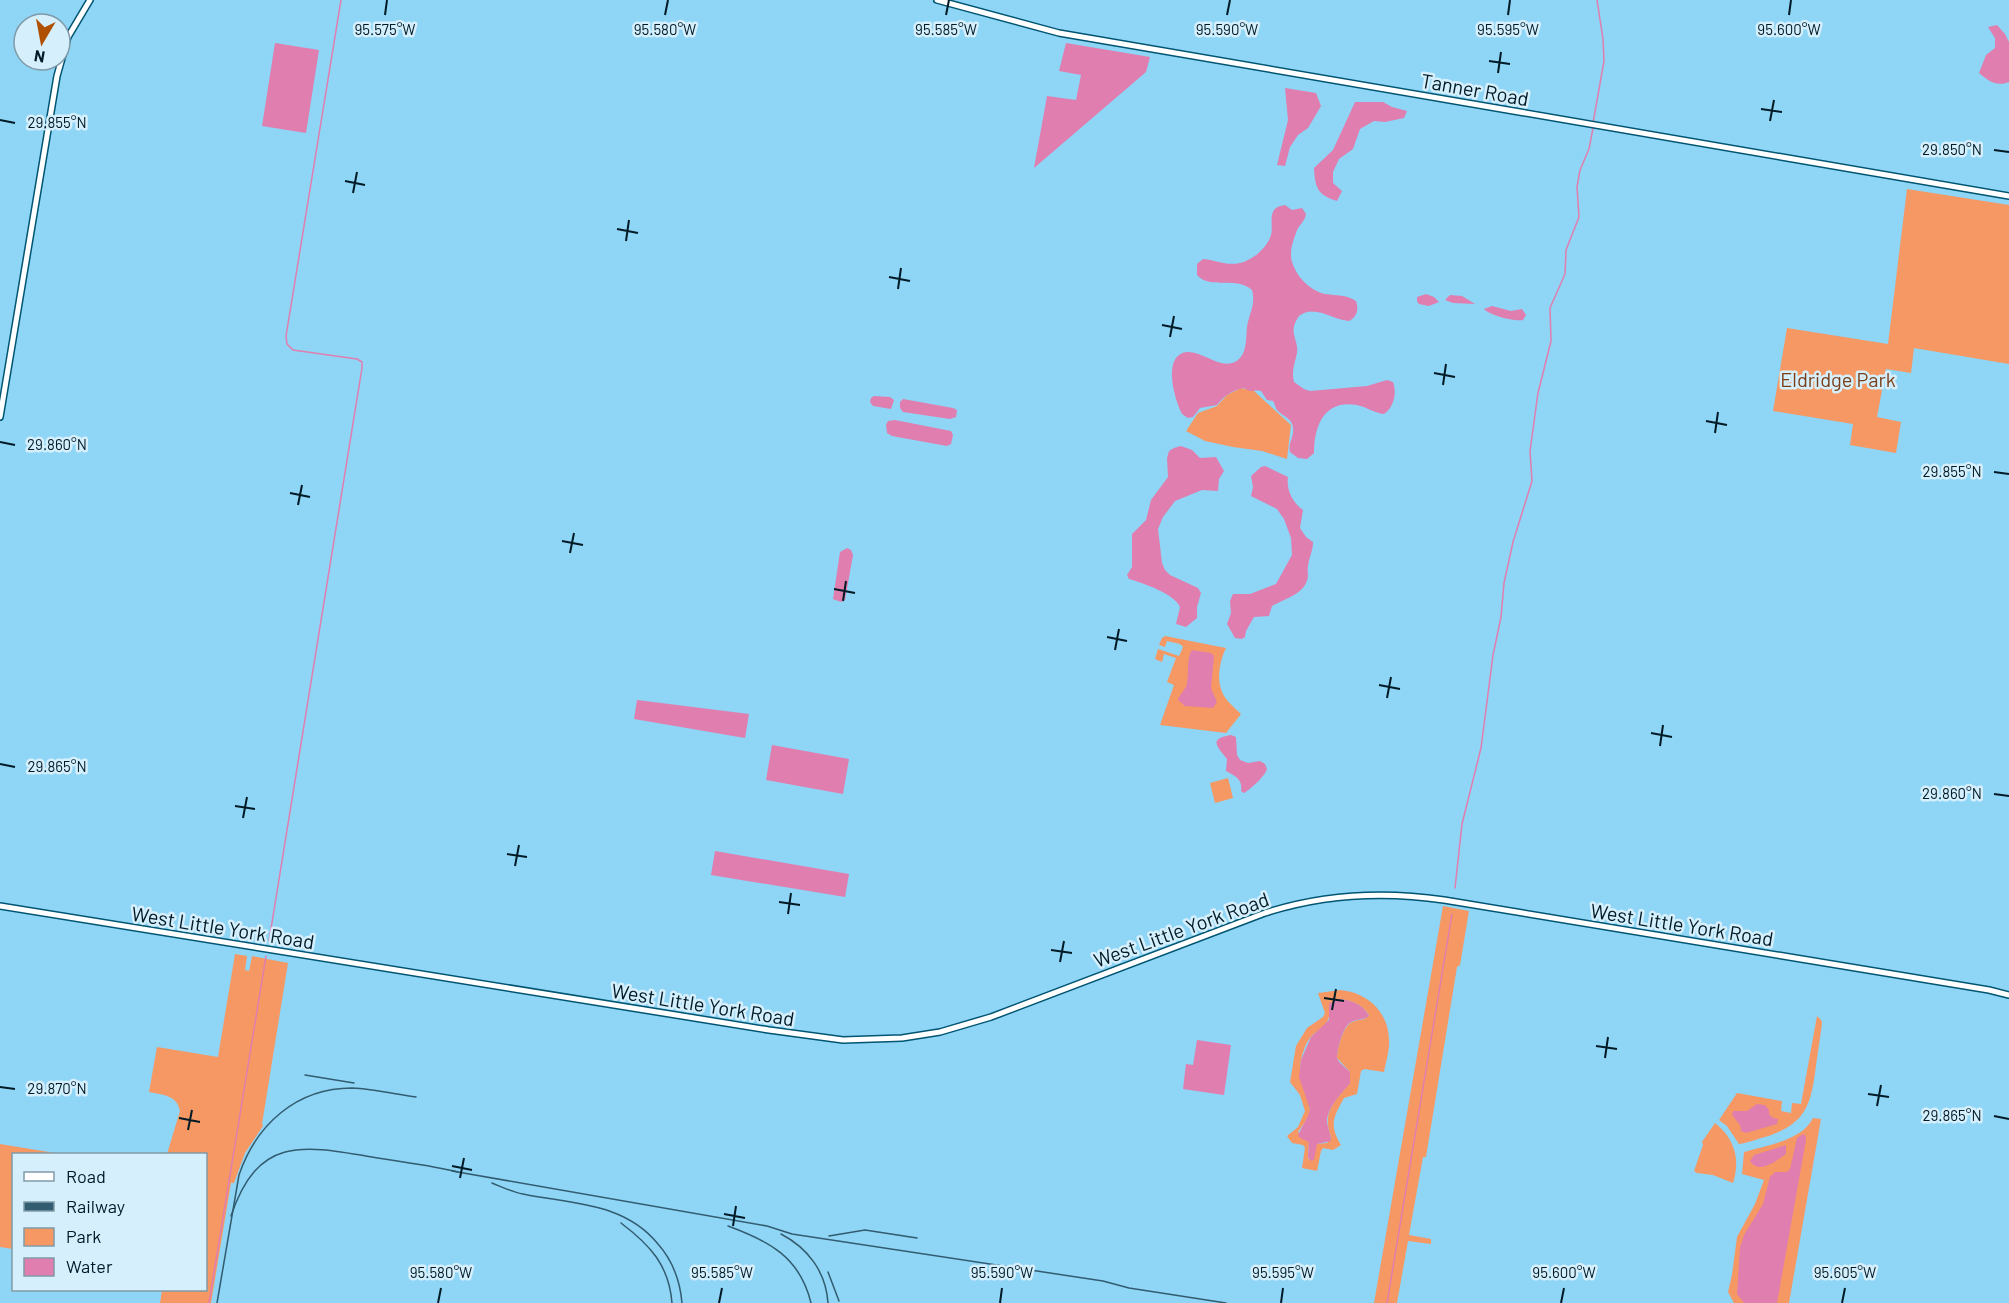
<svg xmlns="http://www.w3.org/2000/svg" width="2009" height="1303" viewBox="0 0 2009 1303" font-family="Barlow,sans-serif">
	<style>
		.green { fill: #f69863; fill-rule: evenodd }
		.water { fill: #e07eaf }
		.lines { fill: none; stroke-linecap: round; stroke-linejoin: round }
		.stream { stroke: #e07eaf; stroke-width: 1.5 }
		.secondary-casing { stroke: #005572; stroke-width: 8 }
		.secondary { stroke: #fff; stroke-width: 5 }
		.rail { stroke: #325c6f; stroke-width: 1.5 }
		.ticks { fill: none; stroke: #001a26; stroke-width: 2 }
		.labels { text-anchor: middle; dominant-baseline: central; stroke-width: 5; stroke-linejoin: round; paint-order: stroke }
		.street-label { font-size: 20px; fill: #001a26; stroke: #d5effd }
		.park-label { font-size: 20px; fill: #7b3e17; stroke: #d5effd }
		.ticks-label { font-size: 15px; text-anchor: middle; fill: #001a26; stroke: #d5effd; stroke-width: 5; stroke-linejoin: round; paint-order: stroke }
	</style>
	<rect width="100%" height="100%" fill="#8fd5f6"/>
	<g class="green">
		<path d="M1907 189 2009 205V364L1914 348 1911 373 1886 369 1877 417 1901 422 1896 453 1850 445 1853 424 1773 411 1787 328 1888 344Z"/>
		<path d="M1241 388 1254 391 1291 425 1287 459 1262 451 1233 447 1205 441 1186 431 1198 413 1217 406 1227 395Z"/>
		<path d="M1165 636 1226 648C1220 660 1216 678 1222 692 1225 700 1235 708 1241 714L1226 733 1160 725 1174 685 1167 682 1176 658 1164 654 1162 662 1155 659 1158 649 1179 656 1183 647 1180 644 1167 641 1165 647 1159 645 1162 638Z"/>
		<path d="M1228 778 1233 798 1215 803 1210 783Z"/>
		<path d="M1443 906 1469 911 1460 965 1457 967 1426 1157H1423L1409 1235 1431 1239V1244L1408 1241 1397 1303H1374Z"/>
		<path d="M235 954 247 956 245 970 249 971 252 956 288 963 262 1124 263 1126 245 1153 234 1183H231L211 1303H160L162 1290H206V1154H167L180 1111C177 1095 163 1095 149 1092L157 1047 218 1057Z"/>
		<path d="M1341 990C1368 993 1388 1012 1389 1039 1390 1050 1386 1061 1384 1072L1364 1069 1361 1071 1357 1094 1344 1098C1333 1118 1329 1125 1341 1145L1333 1150 1323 1148 1321 1151 1317 1171 1302 1168 1305 1148 1303 1145 1292 1143 1287 1136 1298 1127 1305 1111 1300 1095 1290 1082 1296 1046 1307 1028 1323 1017 1325 1013 1318 993ZM1336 999C1349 999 1362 1004 1369 1015 1365 1021 1359 1019 1352 1022 1343 1026 1337 1049 1337 1058L1350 1072V1083C1342 1092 1328 1107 1328 1119 1327 1126 1330 1133 1331 1138L1327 1143 1317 1144 1309 1160 1308 1157 1309 1142 1298 1132C1302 1126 1308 1119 1310 1112 1310 1107 1308 1102 1307 1098 1300 1079 1297 1066 1305 1047 1313 1026 1333 1031 1329 1005Z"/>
		<path d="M1817 1016 1821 1020 1822 1023C1820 1040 1817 1056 1815 1073 1810 1110 1802 1125 1765 1137 1757 1139 1748 1143 1739 1144L1727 1126 1719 1120 1737 1093 1782 1101 1781 1111 1791 1113 1792 1103 1801 1104Z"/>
		<path d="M1813 1118 1821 1119 1789 1303H1734L1728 1292 1732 1275 1737 1237 1755 1204 1764 1180 1742 1174 1744 1152C1766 1145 1802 1141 1813 1118Z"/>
		<path d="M1715 1123C1734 1138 1741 1159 1733 1183L1713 1175 1697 1173 1694 1171 1703 1145 1702 1142Z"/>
		<path d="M0 1144 61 1154H14L13 1249 0 1247Z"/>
	</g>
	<g class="water">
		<path d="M1997 25 2005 34 2009 42V82C1996 87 1989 81 1979 73L1986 55 1995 48V38L1988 27Z"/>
		<path d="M275 43 319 50 306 133 262 126Z"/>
		<path d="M1066 43 1150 57 1146 72 1034 168 1047 96 1076 100 1081 75 1059 71Z"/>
		<path d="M1285 88 1316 93 1321 106 1308 128 1298 135 1290 147 1285 166 1277 165 1288 120Z"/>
		<path d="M1355 102H1383L1392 107 1407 111 1404 118 1385 122 1374 121 1360 129 1353 149 1339 159 1333 172V183L1342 191 1337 201C1317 195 1315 187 1314 168L1333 150Z"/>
		<path d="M1285 205 1292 210 1302 208 1306 214C1305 221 1300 224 1297 230 1295 236 1291 246 1291 253 1290 270 1308 291 1325 294 1337 296 1345 294 1356 301 1359 309 1357 317 1349 321 1333 320 1314 304 1299 316 1287 333 1299 339 1297 353 1295 363 1291 371 1294 382L1304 389 1310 391 1367 386 1387 380 1393 382C1397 393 1394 407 1384 414 1375 413 1366 407 1357 405 1324 399 1314 426 1314 453L1307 459 1298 458 1290 452C1288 445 1292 440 1293 433 1295 418 1284 418 1277 410 1275 407 1275 404 1273 401L1267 400 1261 391C1253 389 1253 394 1244 388 1232 390 1224 396 1217 405L1200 408 1193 417 1188 418 1182 414C1175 401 1161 355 1187 352 1204 351 1225 374 1240 358 1247 351 1246 336 1247 327 1249 314 1256 304 1252 290 1238 276 1210 290 1197 275V264L1203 259C1216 260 1226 266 1240 263 1253 260 1267 248 1271 235 1273 228 1270 218 1273 212 1275 207 1280 206 1285 205Z"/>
		<path d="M1426 294 1434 297 1439 302 1429 306 1419 304 1417 301V297Z"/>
		<path d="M1450 295 1462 296 1475 304 1453 303 1445 300Z"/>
		<path d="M1492 306 1511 311 1522 309 1526 315 1523 320C1515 322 1489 315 1484 309Z"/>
		<path d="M874 396 890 397 894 400 891 409 873 406 870 402 871 398Z"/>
		<path d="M903 399 953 408 957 410 956 417 950 419 903 412 900 408V402Z"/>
		<path d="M895 420 951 431 953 435 951 444 947 446 892 436 887 433 886 425 888 421Z"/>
		<path d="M1181 446 1192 450 1200 458 1216 457 1224 471 1219 479 1218 491 1202 490 1175 501 1163 517 1158 529 1162 563 1165 570 1170 575 1198 588 1201 593 1197 607V618L1186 627 1176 624 1180 607C1175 594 1143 583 1129 579L1127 575 1132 567V534L1146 520 1151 500 1168 477 1167 458 1169 451 1174 448Z"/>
		<path d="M1265 466 1288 477C1286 490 1293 503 1303 510L1300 528 1306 537 1313 542C1313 551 1309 557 1308 566 1307 569 1308 572 1308 576 1306 594 1286 598 1272 606L1269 616 1254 617 1246 631 1245 637 1242 639 1235 638 1227 624 1231 613 1230 601 1233 594H1250L1276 584 1292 555 1291 538 1284 519 1277 509 1251 496 1253 487 1251 476 1261 467Z"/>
		<path d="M847 548 851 550 853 555 845 600 841 602 833 599 840 552Z"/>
		<path d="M1192 650 1211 653 1214 656 1211 688 1217 702 1213 708 1185 706 1178 700C1180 693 1186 690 1187 683 1189 673 1186 659 1192 650Z"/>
		<path d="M637 700 749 714 745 738 634 719Z"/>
		<path d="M1231 735 1236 737 1237 755 1240 760 1248 763 1260 761 1265 764 1267 769C1265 776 1251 789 1244 793L1241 791C1243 779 1235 776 1226 771L1227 759C1218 747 1207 739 1231 735Z"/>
		<path d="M772 745 849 759 843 794 766 780Z"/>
		<path d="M715 851 849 874 845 897 711 875Z"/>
		<path d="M1336 999C1349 999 1363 1004 1369 1016 1364 1020 1357 1019 1351 1022 1343 1026 1337 1049 1337 1058L1339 1062 1350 1072V1083C1342 1093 1327 1107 1327 1122 1328 1129 1331 1135 1331 1141L1317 1144 1314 1160 1311 1161 1308 1157 1309 1142 1300 1138 1298 1135 1308 1116 1310 1109 1299 1077 1301 1060 1311 1037 1329 1020V1004Z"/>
		<path d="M1197 1040 1231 1045 1224 1095 1183 1089 1186 1064 1193 1065Z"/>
		<path d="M1757 1104 1765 1105 1769 1110V1114L1773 1118 1778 1119 1777 1124 1746 1133 1741 1131 1740 1125 1732 1115 1733 1111H1747Z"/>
		<path d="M1803 1134 1806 1136V1140L1777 1303H1744L1737 1294 1740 1248 1744 1235 1763 1204 1770 1177 1775 1172H1787L1790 1169 1797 1138Z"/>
		<path d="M1786 1145V1154C1776 1161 1759 1175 1750 1161L1754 1155Z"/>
	</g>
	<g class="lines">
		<g class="stream">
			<path d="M1593 123 1604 61 1603 39 1597 0"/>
			<path d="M1455 888 1462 824 1481 748 1493 655 1501 617 1504 583 1513 542 1532 481 1530 451 1538 393 1551 341 1550 308 1565 274 1566 250 1579 217 1577 187 1580 170 1589 149 1593 128"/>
			<path d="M269 941 362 368V362L357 359 293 350 287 344 286 336 341 0"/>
			<path d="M209 1303 266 956"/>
			<path d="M1387 1303 1452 914"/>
		</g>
		<g class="secondary-casing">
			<g id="secondary">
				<path d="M937 0 1059 33 2009 196"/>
				<path d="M0 417 57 76 68 37 90 0"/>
				<path d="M0 906 769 1030 843 1040 902 1038 940 1032 991 1017 1265 913C1324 894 1382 891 1444 900L1989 990 2009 995"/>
			</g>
		</g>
		<use href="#secondary" class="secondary"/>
		<g class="rail">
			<path d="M305 1075 354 1083"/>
			<path d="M452 1171 767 1226 792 1234 1103 1281 1129 1288 1226 1303"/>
			<path d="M492 1183C502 1187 512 1192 523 1194 571 1204 624 1202 658 1244 673 1261 680 1280 682 1303"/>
			<path d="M231 1216C258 1136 302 1145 372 1157 400 1162 430 1165 458 1172"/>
			<path d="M621 1223C650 1245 669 1265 672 1303"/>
			<path d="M728 1226C769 1241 800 1257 811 1303"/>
			<path d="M781 1234C808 1248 826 1272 828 1303"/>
			<path d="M829 1236 865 1230 917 1238"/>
			<path d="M828 1272 839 1301"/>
			<path d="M217 1303 239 1175C256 1125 296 1088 352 1088 373 1089 395 1094 416 1097"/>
		</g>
	</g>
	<path class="ticks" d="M385 15 387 0M665 15 668 0M946 15 949 0M1227 15 1230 0M1508 15 1510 0M1789 15 1791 0M1489 61 1510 64M1498 73 1501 52M1761 109 1782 112M0 120 15 123M1770 121 1774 100M1994 150 2009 152M345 181 365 185M353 193 357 172M617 229 638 233M626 241 629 220M889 277 910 281M898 289 901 268M1162 325 1182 329M1170 337 1174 316M1434 373 1455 377M1443 385 1446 364M1706 421 1727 425M1715 433 1718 412M0 442 15 445M1994 472 2009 474M290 493 310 497M298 505 302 485M562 541 583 545M570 553 574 533M834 589 855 593M843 601 846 581M1107 637 1127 641M1115 650 1119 629M1379 685 1400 689M1387 698 1391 677M1651 733 1672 737M1660 746 1663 725M0 764 15 767M1994 794 2009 796M235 806 255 809M243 818 247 797M507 854 527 857M515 866 519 845M779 902 800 905M788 914 791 893M1051 950 1072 953M1060 962 1064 941M1324 998 1344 1001M1332 1010 1336 989M1596 1046 1617 1049M1605 1058 1608 1037M0 1087 15 1089M1868 1094 1889 1097M1877 1106 1881 1085M1994 1116 2009 1119M179 1118 200 1122M188 1130 192 1110M452 1166 472 1170M460 1178 464 1158M724 1214 745 1218M733 1226 736 1206M438 1303 441 1288M719 1303 722 1288M1000 1303 1002 1288M1281 1303 1283 1288M1561 1303 1564 1288M1842 1303 1845 1288"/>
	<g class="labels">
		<g class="street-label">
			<text transform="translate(1475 89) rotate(10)">Tanner Road</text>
			<text transform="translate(1682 924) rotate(9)">West Little York Road</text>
			<text transform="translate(223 927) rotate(9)">West Little York Road</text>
			<text transform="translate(1181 929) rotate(-20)">West Little York Road</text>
			<text transform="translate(703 1004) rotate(9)">West Little York Road</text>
		</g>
		<g class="park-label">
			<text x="1838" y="379">Eldridge Park</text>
		</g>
	</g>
	<g class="ticks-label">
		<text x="385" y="35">95.575°W</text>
		<text x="665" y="35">95.580°W</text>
		<text x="946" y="35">95.585°W</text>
		<text x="1227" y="35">95.590°W</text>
		<text x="1508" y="35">95.595°W</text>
		<text x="1789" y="35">95.600°W</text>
		<text x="57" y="128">29.855°N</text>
		<text x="1952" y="155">29.850°N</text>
		<text x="57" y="450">29.860°N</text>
		<text x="1952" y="477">29.855°N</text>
		<text x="57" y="772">29.865°N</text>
		<text x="1952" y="799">29.860°N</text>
		<text x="57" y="1094">29.870°N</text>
		<text x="1952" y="1121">29.865°N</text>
		<text x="441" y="1278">95.580°W</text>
		<text x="722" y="1278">95.585°W</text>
		<text x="1002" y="1278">95.590°W</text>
		<text x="1283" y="1278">95.595°W</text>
		<text x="1564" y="1278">95.600°W</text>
		<text x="1845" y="1278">95.605°W</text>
	</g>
	<rect x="12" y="1153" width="195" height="138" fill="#d5effd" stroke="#809aa7" stroke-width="1.5"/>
	<rect x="24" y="1172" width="30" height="9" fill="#ffffff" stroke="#809aa7" stroke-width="1.5"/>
	<text x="66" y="1183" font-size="18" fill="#001a26">Road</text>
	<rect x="24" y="1202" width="30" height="9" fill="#325c6f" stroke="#809aa7" stroke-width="1.5"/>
	<text x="66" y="1213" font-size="18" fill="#001a26">Railway</text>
	<rect x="24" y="1228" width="30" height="18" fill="#f69863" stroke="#809aa7" stroke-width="1.5"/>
	<text x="66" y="1243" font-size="18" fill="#001a26">Park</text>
	<rect x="24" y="1258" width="30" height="18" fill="#e07eaf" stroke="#809aa7" stroke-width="1.5"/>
	<text x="66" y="1273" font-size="18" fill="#001a26">Water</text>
	<g transform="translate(42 42) rotate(190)"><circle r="28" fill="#d5effd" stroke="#809aa7" stroke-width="1.5"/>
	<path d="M0-4.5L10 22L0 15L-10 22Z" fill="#af5101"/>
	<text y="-9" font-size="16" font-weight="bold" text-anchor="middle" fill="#001a26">N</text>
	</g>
</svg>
